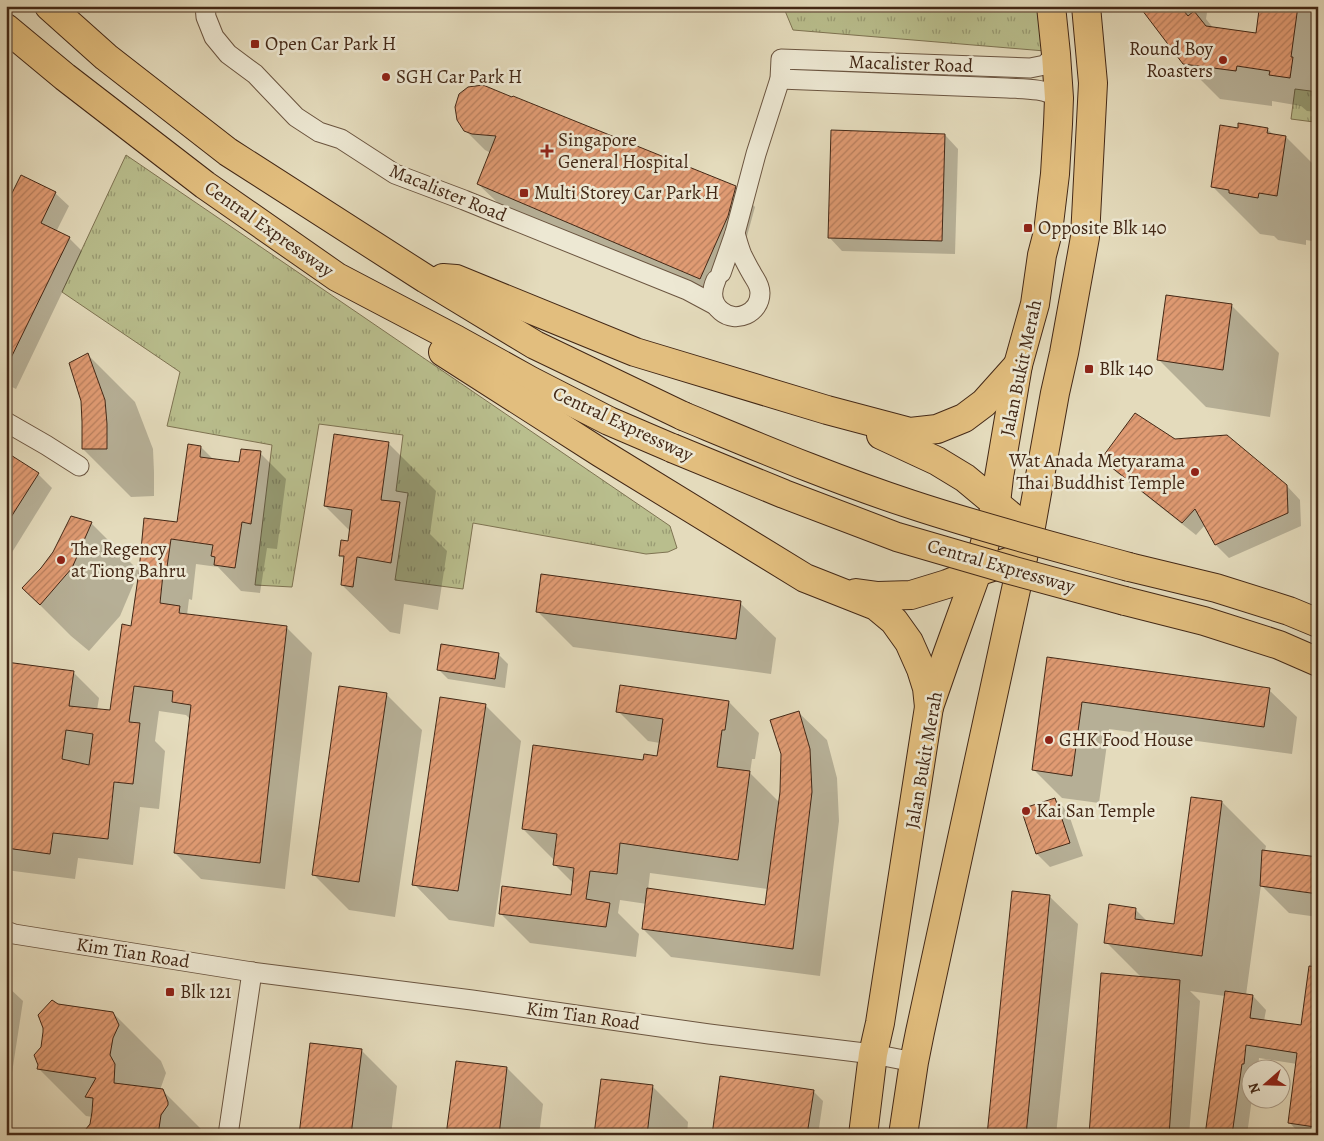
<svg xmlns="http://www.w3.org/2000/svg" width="1324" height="1141" viewBox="0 0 1324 1141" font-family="Alegreya,serif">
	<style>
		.park { fill: url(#park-tufts); stroke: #7e7352 }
		.shadow { fill: #0003; fill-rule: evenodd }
		.building { fill: url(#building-hatch); stroke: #432816; fill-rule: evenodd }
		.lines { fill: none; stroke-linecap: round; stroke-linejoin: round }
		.minor-casing { stroke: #6b5540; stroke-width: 21 }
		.primary-casing { stroke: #432816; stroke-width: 30 }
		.motorway-casing { stroke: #432816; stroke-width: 30 }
		.minor { stroke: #ede8d3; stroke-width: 19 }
		.primary { stroke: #e2be7e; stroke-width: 28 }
		.motorway { stroke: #e2be7e; stroke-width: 28 }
		.motorway-bridge-casing { stroke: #432816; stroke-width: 30; stroke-linecap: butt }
		.motorway-bridge { stroke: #e2be7e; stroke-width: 28 }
		.poi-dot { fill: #8f2418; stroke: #ede8d3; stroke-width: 2 }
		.labels { text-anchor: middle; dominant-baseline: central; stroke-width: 5; stroke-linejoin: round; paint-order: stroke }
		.poi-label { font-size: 19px; fill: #432816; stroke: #ede8d3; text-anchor: start }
		.street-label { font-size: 19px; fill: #432816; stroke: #ede8d3 }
	</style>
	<defs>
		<pattern id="park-tufts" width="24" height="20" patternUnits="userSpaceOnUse" patternTransform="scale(1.25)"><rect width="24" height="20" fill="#b9be8d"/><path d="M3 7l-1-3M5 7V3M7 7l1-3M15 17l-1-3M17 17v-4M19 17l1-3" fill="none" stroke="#989a72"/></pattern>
		<pattern id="building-hatch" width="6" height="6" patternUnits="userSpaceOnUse" patternTransform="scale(1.25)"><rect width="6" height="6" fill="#e09b73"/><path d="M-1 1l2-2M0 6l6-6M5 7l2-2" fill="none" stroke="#b77e5d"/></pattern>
	</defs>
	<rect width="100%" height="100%" fill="#e4dbbc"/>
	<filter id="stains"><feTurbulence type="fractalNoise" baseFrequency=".004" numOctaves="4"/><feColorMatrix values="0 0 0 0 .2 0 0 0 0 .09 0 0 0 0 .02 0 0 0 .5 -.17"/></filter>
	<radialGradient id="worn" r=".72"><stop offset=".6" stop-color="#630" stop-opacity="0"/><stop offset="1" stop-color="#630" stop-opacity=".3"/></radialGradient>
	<g class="park">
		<path d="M783 6H1042L1045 51 793 30Z"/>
		<path d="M1295 89 1318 92 1314 122 1291 119Z"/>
		<path d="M126 155 670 526 677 548 668 552 646 554 473 523 463 589 395 580 408 493 396 491 403 435 319 424 292 587 255 585 272 445 167 426 180 372 62 292Z"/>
	</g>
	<g class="shadow">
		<path d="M1141 6H1208L1206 19 1214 29 1257 35 1267 12V6H1318V112L1307 111 1301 106 1272 101V106L1220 99 1184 63Z"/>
		<path d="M458 119 735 187 755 207 747 236 720 297 498 203 478 184 491 153 485 150 465 130Z"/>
		<path d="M1267 129 1274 135 1286 137 1318 169V242L1306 240V245L1278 240 1274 236 1260 234 1212 186Z"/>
		<path d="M945 135 958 149 955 254 842 251 829 237Z"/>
		<path d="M55 193 69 206 56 232 69 238 82 251 16 389 6 384V207Z"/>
		<path d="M1231 305 1279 353 1270 417 1206 407 1159 360Z"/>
		<path d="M88 355 135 402 153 449 154 472V496L131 497 83 449Z"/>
		<path d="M388 443 436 491 430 534 447 551 438 610 404 604 400 634 390 632 342 585 345 560 340 555 349 542 350 531 325 506Z"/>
		<path d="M201 447 214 460 240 464 260 453 286 479 277 549 267 548 260 593 241 591 218 567 196 564 192 600 189 599 187 615 286 627 312 653 285 889 201 879 175 853 190 719 186 715 159 711 155 741 165 751 159 809 140 807 133 865 78 858 75 879 6 870V663L73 672 99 698 97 710 111 711 132 627 141 569 178 523Z"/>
		<path d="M6 453 38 474 52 488 6 562Z"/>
		<path d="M1103 459 1287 486 1300 500 1301 526 1229 558 1216 545 1205 525 1196 535 1116 472Z"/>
		<path d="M91 523 139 571 120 616 89 651 71 636 23 588Z"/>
		<path d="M740 603 776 638 771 674 573 647 537 611Z"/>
		<path d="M498 654 508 664 505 688 448 679 438 669Z"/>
		<path d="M1048 659 1269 690 1297 717 1292 754 1109 729 1099 803 1062 798 1034 770Z"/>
		<path d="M386 694 422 730 395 917 349 910 313 874Z"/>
		<path d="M729 702 759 733 755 759H752L750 773 780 803 799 713 827 740 837 778 839 821 820 976 671 957 643 929 647 904 620 900 618 913 639 934 636 957 530 943 500 913 572 897 574 884 555 865V859H553L523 829 645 762 658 757 660 743 648 741 618 711ZM650 873 768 889 766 906 648 890Z"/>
		<path d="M485 705 521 741 494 927 449 920 414 884Z"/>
		<path d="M1055 799 1068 812 1083 856 1050 867 1037 854 1022 810Z"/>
		<path d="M1222 802 1266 846 1265 851 1318 858V917L1289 913 1261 885 1246 995 1253 996 1266 1010 1264 1021 1302 1027 1315 936H1318V1135H1301L1289 1122 1297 1064 1259 1058 1258 1068H1252V1098L1247 1135H1206L1225 996 1190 991 1200 1001 1189 1135H1090L1142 978 1106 942 1135 909 1148 922 1175 925Z"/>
		<path d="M1013 893 1050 897 1078 924 1056 1135H988Z"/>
		<path d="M6 985 23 1001 6 1112Z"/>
		<path d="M57 1005 113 1013 161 1061 166 1073 160 1090 163 1091 207 1135H85L91 1124 93 1117 86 1116 39 1069 42 1047Z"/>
		<path d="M361 1050 397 1086 391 1135H300Z"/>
		<path d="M507 1068 543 1104 539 1135H448Z"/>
		<path d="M652 1086 688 1122 687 1135H595Z"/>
		<path d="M813 1091 823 1101 818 1135H713Z"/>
	</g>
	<g class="building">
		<path d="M1139 6H1180L1188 16 1194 11 1206 26 1256 33 1259 10 1266 11V6H1298L1291 57H1293L1290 78 1269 75 1270 71 1237 66 1236 71 1183 64Z"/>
		<path d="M483 85 512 97 513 96 736 186 728 216 700 279 477 184 496 136 472 134 464 131 457 120 455 107 459 94 468 87Z"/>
		<path d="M1238 123 1268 128 1267 133 1286 136 1277 196 1259 193 1258 198 1229 193V190L1211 187 1220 125 1238 128Z"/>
		<path d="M831 130 945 134 942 241 828 238Z"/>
		<path d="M21 175 56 192 41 223 70 237 6 368V205Z"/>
		<path d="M1166 295 1232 304 1223 370 1157 360Z"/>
		<path d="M88 353 105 400 107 424V449H82V422L81 401 69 363Z"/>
		<path d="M1135 413 1175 439 1227 435 1287 485 1288 513 1215 545 1195 509 1182 523 1101 459Z"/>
		<path d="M334 434 389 442 381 500 400 502 391 563 357 557 353 587 341 585 344 556H339L341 540 348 541 352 510 324 506Z"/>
		<path d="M188 444 201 446 200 457 239 462 241 449 261 451 251 524 242 522 235 568 214 565 215 557 211 556 213 545 171 539 166 574H163L160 603 180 606 179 613 287 626 260 863 174 853 191 705 172 702 173 691 134 686 129 722 140 723 133 784 114 782 108 839 53 833 50 854 6 848V662L74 671 69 706 110 710 122 624 131 626 139 571 144 518 177 522ZM66 730 93 734 89 765 62 759Z"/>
		<path d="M6 452 39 473 6 525Z"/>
		<path d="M71 516 92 522 72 568 40 605 22 588 41 568 53 552Z"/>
		<path d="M541 574 741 601 736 639 536 612Z"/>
		<path d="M441 644 499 653 495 679 437 670Z"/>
		<path d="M1047 657 1270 688 1264 727 1082 702 1072 776 1032 770Z"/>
		<path d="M620 685 729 701 725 730H722L717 767 750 771 738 860 620 843 617 874 590 871 586 899 610 903 606 927 499 914 502 886 571 895 574 868 553 865 557 834 522 829 533 745 643 760 644 754 657 756 663 719 616 712Z"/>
		<path d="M339 686 387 693 359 882 312 875Z"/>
		<path d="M440 697 486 704 458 891 412 885Z"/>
		<path d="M799 711 810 749 812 792 793 949 642 929 647 888 765 905 780 792 781 754 770 720Z"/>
		<path d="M1191 797 1222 801 1202 956 1104 943 1109 904 1136 908 1135 919 1174 924Z"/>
		<path d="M1055 798 1070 843 1036 854 1021 809Z"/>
		<path d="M1262 850 1318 857V894L1260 886Z"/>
		<path d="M1012 891 1050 895 1026 1135H987Z"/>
		<path d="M1309 966 1318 967V1106L1315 1127 1288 1123 1297 1053 1246 1045 1244 1064H1242L1232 1135H1205L1225 991 1253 995 1250 1018 1301 1025Z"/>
		<path d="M1101 973 1180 980 1169 1135H1089Z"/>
		<path d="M52 1000 58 1004 113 1012 119 1025 113 1038 110 1055 115 1064 114 1083 163 1089 168 1102V1105L161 1115 158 1135H81L90 1124 92 1112 93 1098 85 1097 96 1078 37 1069 38 1065 34 1055 41 1047 43 1032V1028L38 1015Z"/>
		<path d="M310 1043 362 1049 351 1135H299Z"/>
		<path d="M456 1061 507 1067 499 1135H446Z"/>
		<path d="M720 1076 814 1090 807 1135H712Z"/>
		<path d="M601 1079 653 1085 647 1135H594Z"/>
	</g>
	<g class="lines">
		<g class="minor-casing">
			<g id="minor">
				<path d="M205 6 206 17 214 37 228 54 255 74 296 117 319 132 341 139 395 174 464 200 687 290 715 305"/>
				<path d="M780 79 1007 88C1025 89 1044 88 1059 98"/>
				<path d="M721 273 735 233 756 154 780 79 781 59 1030 68 1045 65 1056 54"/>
				<path d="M716 280C711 291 711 303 721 311 736 324 760 313 760 293 760 284 755 280 751 272 748 267 745 261 742 255 739 248 737 240 735 233"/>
				<path d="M6 422 46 445 79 466"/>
				<path d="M6 931 14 934 252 972 472 1000 709 1034 873 1054 914 1062"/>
				<path d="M228 1135 252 972"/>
			</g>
		</g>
		<g class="primary-casing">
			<g id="primary">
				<path d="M863 1135 873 1054 880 1023 929 707 947 655 977 572 996 503 999 477 1018 365 1035 304 1042 255 1048 232 1055 174 1058 124 1059 98 1056 54 1051 6"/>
				<path d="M903 1135 914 1062 920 1032 1023 557 1030 532 1055 393 1064 353 1085 237 1093 83 1086 6"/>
			</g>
		</g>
		<g class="motorway-casing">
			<g id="motorway">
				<path d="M49 6 106 57 228 152 426 279 535 345 683 416"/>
				<path d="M6 28 65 77 205 185 337 277 457 340 531 381 609 421 672 448"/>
				<path d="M443 278 456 279 635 352 827 410 910 432 937 429 964 418 984 403 1018 365"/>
				<path d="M443 352 601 453 805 578 876 606 894 621 909 642 921 669 927 688 929 707"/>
				<path d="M881 435 937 461 965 478 1030 532"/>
				<path d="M1129 567 1216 588 1289 611 1318 623"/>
				<path d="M856 593 878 596 911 595 947 584 977 572 1023 557"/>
				<path d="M1125 601 1204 621 1279 645 1318 662"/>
			</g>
		</g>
		<use href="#minor" class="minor"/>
		<use href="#primary" class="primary"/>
		<use href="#motorway" class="motorway"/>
		<g class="motorway-bridge-casing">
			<g id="motorway-bridge">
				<path d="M683 416C758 447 833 479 910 504 982 528 1056 547 1129 567"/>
				<path d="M672 448 784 494 897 537 1007 569 1125 601"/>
			</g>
		</g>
		<use href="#motorway-bridge" class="motorway-bridge"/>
	</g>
	<g class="poi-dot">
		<rect x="250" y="39" width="10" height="10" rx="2.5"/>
		<circle cx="1223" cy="60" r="5"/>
		<circle cx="386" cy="77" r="5"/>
		<path d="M544.5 143.5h5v5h5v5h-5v5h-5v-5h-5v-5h5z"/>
		<rect x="519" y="188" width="10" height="10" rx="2.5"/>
		<rect x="1023" y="223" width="10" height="10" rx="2.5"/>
		<rect x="1084" y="364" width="10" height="10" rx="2.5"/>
		<circle cx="1195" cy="472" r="5"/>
		<circle cx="61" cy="560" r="5"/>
		<circle cx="1049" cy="740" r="5"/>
		<circle cx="1026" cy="811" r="5"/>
		<rect x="165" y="987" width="10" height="10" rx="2.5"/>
	</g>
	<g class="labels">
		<g class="poi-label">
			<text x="265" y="44">Open Car Park H</text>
			<text x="1213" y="49" text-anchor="end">Round Boy<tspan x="1213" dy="22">Roasters</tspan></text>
			<text x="396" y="77">SGH Car Park H</text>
			<text x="558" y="140">Singapore<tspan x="558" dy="22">General Hospital</tspan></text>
			<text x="534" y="193">Multi Storey Car Park H</text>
			<text x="1038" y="228">Opposite Blk 140</text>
			<text x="1099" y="369">Blk 140</text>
			<text x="1185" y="461" text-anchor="end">Wat Anada Metyarama<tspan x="1185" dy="22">Thai Buddhist Temple</tspan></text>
			<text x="71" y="549">The Regency<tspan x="71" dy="22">at Tiong Bahru</tspan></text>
			<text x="1059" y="740">GHK Food House</text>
			<text x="1036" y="811">Kai San Temple</text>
			<text x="180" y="992">Blk 121</text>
		</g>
		<g class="street-label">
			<text transform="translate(911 64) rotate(2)">Macalister Road</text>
			<text transform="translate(448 193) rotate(22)">Macalister Road</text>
			<text transform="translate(269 229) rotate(35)">Central Expressway</text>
			<text transform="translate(1021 368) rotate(-78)">Jalan Bukit Merah</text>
			<text transform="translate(623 424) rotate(25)">Central Expressway</text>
			<text transform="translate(1001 566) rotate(16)">Central Expressway</text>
			<text transform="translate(924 760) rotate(-80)">Jalan Bukit Merah</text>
			<text transform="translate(133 953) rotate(9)">Kim Tian Road</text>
			<text transform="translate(583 1016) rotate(8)">Kim Tian Road</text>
		</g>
	</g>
	<rect width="1324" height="1141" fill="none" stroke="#e4dbbc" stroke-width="25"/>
	<rect x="8" y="8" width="1309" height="1126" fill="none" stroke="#432816" stroke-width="2.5"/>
	<rect x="12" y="12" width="1299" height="1116" fill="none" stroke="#432816"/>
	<g transform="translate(1266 1084) rotate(250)"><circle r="24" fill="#ede8d3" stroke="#a99b87"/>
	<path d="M0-4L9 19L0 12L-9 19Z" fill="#8f2418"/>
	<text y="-8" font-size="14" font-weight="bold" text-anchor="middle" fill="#432816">N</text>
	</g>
	<rect width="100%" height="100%" filter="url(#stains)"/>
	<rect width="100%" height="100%" fill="url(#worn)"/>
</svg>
